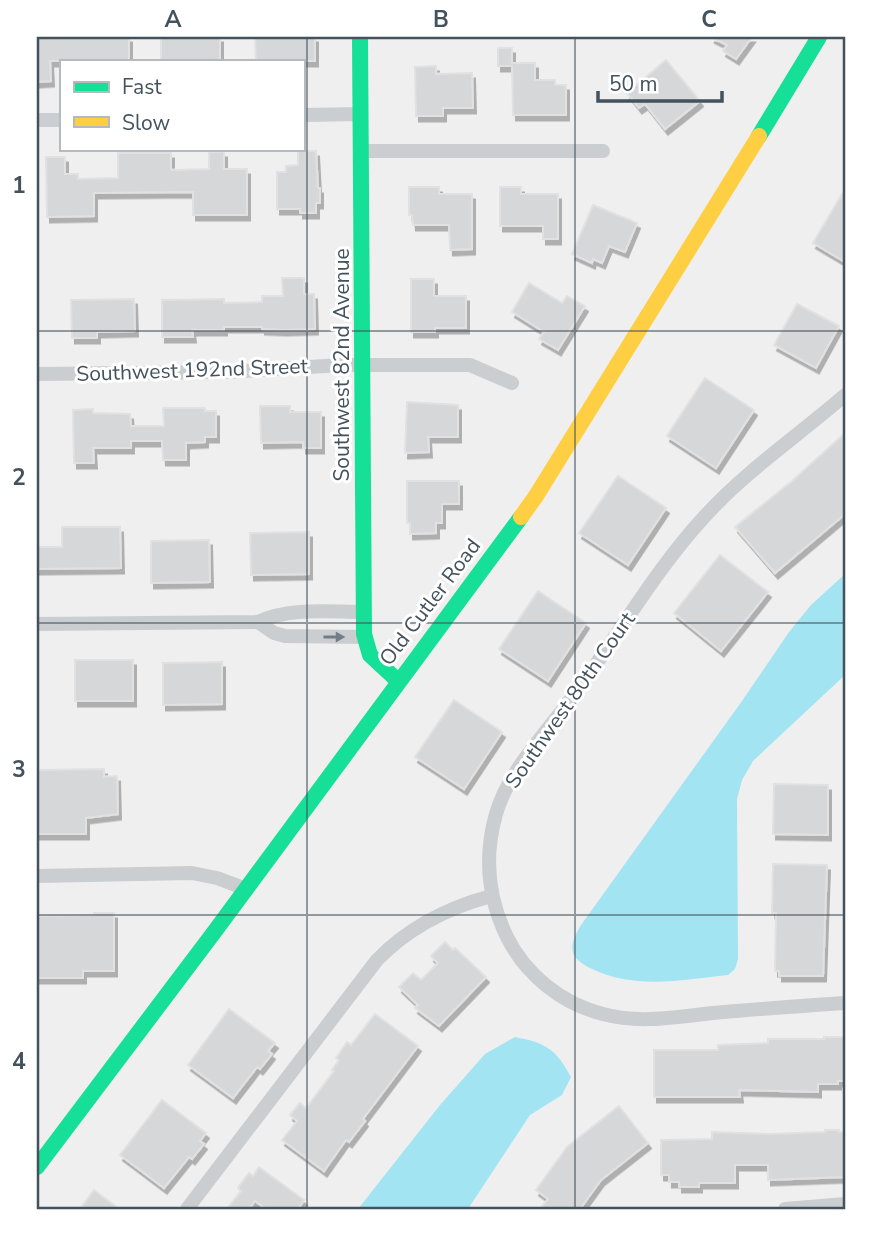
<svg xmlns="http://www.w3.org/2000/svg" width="882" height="1246" viewBox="0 0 882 1246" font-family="'Nunito Sans',sans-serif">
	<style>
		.water { fill: #a2e4f2 }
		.building { fill: #d6d7d9; stroke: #e1e1e2; stroke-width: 2; filter: url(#shadow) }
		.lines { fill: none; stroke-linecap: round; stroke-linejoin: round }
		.street { stroke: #caced0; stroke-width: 14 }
		.fast { stroke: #16e098; stroke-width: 16 }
		.slow { stroke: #ffcf43; stroke-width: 16 }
		.oneway { fill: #737d85 }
		.grid { fill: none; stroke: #44525d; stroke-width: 2; stroke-opacity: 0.55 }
		.labels { text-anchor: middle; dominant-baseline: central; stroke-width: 6; stroke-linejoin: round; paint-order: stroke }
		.street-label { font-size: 21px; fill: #44525d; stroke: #fff }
		.neatline { fill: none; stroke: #44525d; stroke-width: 2.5 }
		.grid-label { font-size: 23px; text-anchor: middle; font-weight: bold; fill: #44525d }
	</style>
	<defs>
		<filter id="shadow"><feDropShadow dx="3" dy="5.5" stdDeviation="0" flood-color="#0004"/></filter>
	</defs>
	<rect width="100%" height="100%" fill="#f0efef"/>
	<g class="water">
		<path d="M845 574V675L753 761 742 780 737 799 738 959 735 969 728 975C681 980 634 990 590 968 567 956 569 945 581 925L742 701 789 632 811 605Z"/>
		<path d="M515 1037C546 1043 556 1049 571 1077L562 1095 530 1115 468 1209H358L440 1105 485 1054Z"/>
	</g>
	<g class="building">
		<path d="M37 37H129V61H50L51 81 37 82Z"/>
		<rect x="161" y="37" width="59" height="24"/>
		<path d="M255 37H315V61H256Z"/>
		<path d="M711 37H752L736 59 723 51 727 45Z"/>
		<path d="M498 48H512V63H535V80H555V85H566V115H513L512 66H498Z"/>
		<path d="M666 60 700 101 665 129 645 104 639 108 627 93Z"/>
		<path d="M436 66V74L472 73 473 108H443V116H416L415 67Z"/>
		<path d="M298 151H316L318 188H320V203H316V213H300V209H277V172H286V166L298 165Z"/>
		<path d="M209 152H224V169H247V215H193V192L94 193V216L47 217 46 157H65V174H78V179L118 178V153H171V170L209 169Z"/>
		<path d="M409 187H439V194H472V249L450 250 449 225H413L412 215H409Z"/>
		<path d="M500 187H521V194H558V239H543V226H500Z"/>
		<path d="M845 189V262L813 243Z"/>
		<path d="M593 205 637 223 625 252 609 246 602 263 593 259 592 263 572 254Z"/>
		<path d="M282 278H304V294H314L315 329 283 330 262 329V327H224V330H192L193 337H162V300L224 299V303L262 302V296H283Z"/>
		<path d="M411 279H434V296H466V328H435V332H411Z"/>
		<path d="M529 283 562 303 567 296 585 306 558 350 539 339 544 332 512 312Z"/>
		<path d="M134 299 135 331 97 332V338H72L71 300Z"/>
		<path d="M797 304 839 326 816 368 774 345Z"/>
		<path d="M705 378 754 410 716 468 667 436Z"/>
		<path d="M407 402 458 405V437H428L429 452 405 453Z"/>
		<path d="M260 406H290V412H321V448H303V442L261 443Z"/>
		<path d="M163 408H205V411H216V437H205V442L186 443V460H163L162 441H131V448H93L94 463H74L73 410 93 409V413L130 414 131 426H164Z"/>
		<path d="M845 433V514L775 573 735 527 792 481Z"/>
		<path d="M618 476 666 508 628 565 579 533Z"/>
		<path d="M407 481H459V504H442V523H436V533L410 534V523H407Z"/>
		<path d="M62 527H120L121 568 37 569V547H62Z"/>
		<path d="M309 532V574L251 575 250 533Z"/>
		<path d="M209 540 210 582 151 583V541Z"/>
		<path d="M720 555 768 592 721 651 674 613Z"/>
		<path d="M538 591 586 623 548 681 499 649Z"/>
		<rect x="75" y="660" width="58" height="41"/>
		<path d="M222 662V704L163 705V663Z"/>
		<path d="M454 700 502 732 464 789 415 757Z"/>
		<path d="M104 769V777L117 776 118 814 86 818V834H37V770Z"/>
		<path d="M774 784 828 785V835L773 834Z"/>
		<path d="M773 864 827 865 823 976H779V971H775L776 913H772Z"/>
		<path d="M94 913H114V971H83V978H37V916L94 915Z"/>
		<path d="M445 942 453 950 455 948 486 977 439 1026 415 1008 418 1005 399 987 413 973 421 980 438 963 431 956Z"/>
		<path d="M229 1009 275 1043 268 1051 272 1054 260 1069 257 1067 233 1098 188 1065Z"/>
		<path d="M375 1014 418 1046 363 1119 365 1121 349 1142 346 1140 324 1171 282 1140 297 1121 290 1115 300 1103 306 1108 334 1071 332 1070 339 1060 336 1058 347 1042 351 1045Z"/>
		<path d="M824 1037H845V1081H838V1084H818V1092L739 1090 740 1097H654V1050H718V1045L768 1043V1039H824Z"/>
		<path d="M162 1100 206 1133 200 1141 204 1144 192 1159 189 1157 164 1188 120 1155Z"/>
		<path d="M619 1106 648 1143 601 1180 580 1209H540L548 1199 536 1190 567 1147Z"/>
		<path d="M825 1130H839V1132H845V1177L768 1180V1165H735V1183H699V1187H679V1182H669V1175H661V1140L712 1139V1132L768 1134 825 1132Z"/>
		<path d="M259 1167 304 1200 298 1209H266L255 1201 249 1209H227L241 1191 238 1188 249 1173 253 1176Z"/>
		<path d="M94 1190 119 1209H80Z"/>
	</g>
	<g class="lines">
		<g class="street">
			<path d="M303 115 361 114"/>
			<path d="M37 120H61"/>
			<path d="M361 151H603"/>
			<path d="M37 374 225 372 342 365H470L512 383"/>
			<path d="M845 395C799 435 747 470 705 516 655 570 618 636 574 695 548 731 508 771 496 814 484 856 488 898 507 937 526 975 562 1004 603 1014 639 1024 677 1017 713 1013 757 1009 801 1006 845 1003"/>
			<path d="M258 622 274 633 285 636 364 637"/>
			<path d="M37 624 258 622C290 607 328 612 364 612"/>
			<path d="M37 876 192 873 217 878 246 889"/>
			<path d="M187 1209 377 960C409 927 447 908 491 896"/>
			<path d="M785 1209 845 1204"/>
		</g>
		<g class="fast">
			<path d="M360 37 364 634 370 655 398 681"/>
			<path d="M759 136 819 37"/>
			<path d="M37 1167 215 931 521 517"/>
		</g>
		<path class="slow" d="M521 517 536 496 759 136"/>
	</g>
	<defs><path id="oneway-solid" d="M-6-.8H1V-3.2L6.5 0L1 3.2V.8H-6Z" transform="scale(1.75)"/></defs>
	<use class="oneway" href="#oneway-solid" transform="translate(334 637)"/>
	<path class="grid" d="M307 37V1209M575 37V1209M37 331H845M37 623H845M37 915H845"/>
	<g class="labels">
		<g class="street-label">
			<text transform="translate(342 365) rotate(-90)">Southwest 82nd Avenue</text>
			<text transform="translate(192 370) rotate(-2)">Southwest 192nd Street</text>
			<text transform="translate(430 602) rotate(-53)">Old Cutler Road</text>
			<text transform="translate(570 700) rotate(-55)">Southwest 80th Court</text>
		</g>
	</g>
	<rect width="882" height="1246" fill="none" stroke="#ffffff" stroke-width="77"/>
	<rect x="60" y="60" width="245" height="91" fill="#ffffff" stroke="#b4babe" stroke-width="2"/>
	<rect x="74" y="82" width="35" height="10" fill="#16e098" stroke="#b4babe" stroke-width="2"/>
	<text x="122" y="94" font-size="21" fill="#44525d">Fast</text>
	<rect x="74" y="117" width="35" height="10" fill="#ffcf43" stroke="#b4babe" stroke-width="2"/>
	<text x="122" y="130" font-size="21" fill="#44525d">Slow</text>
	<path d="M598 91v10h124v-10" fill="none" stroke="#44525d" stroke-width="3.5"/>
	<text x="609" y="91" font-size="21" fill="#44525d" stroke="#ffffff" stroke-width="5" paint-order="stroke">50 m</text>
	<rect x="38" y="38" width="806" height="1170" class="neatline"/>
	<g class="grid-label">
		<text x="173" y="27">A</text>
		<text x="441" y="27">B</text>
		<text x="709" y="27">C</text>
		<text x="19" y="193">1</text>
		<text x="19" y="485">2</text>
		<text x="19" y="777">3</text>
		<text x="19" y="1069">4</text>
	</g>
</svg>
